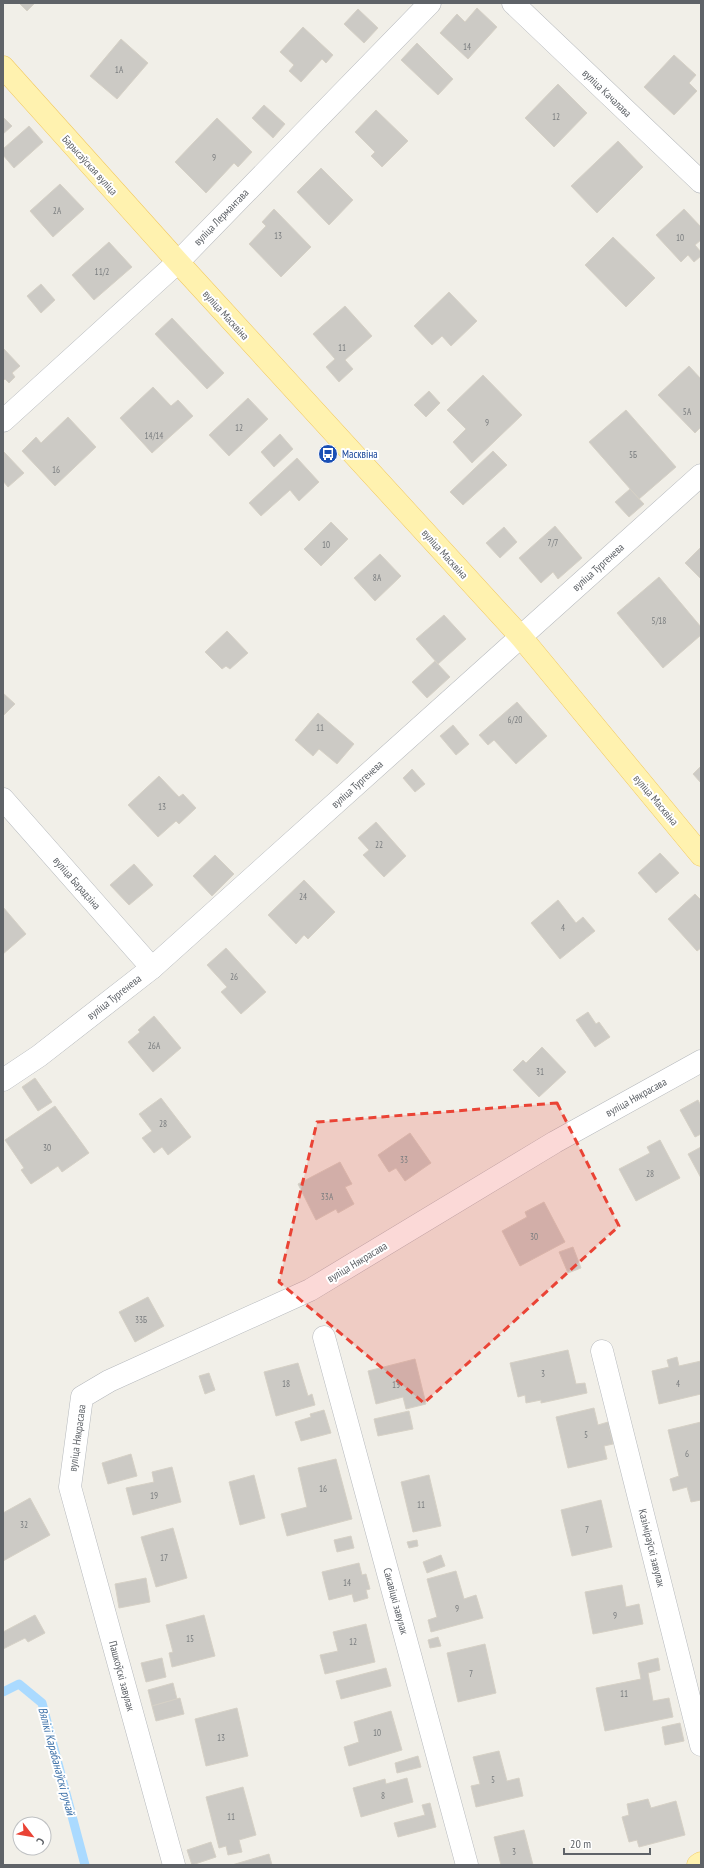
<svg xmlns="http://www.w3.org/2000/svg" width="704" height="1868" viewBox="0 0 704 1868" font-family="'PT Sans Narrow',sans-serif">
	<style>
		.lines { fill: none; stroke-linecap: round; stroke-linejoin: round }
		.stream { stroke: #aadaff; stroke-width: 9 }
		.building { fill: #cccac5; stroke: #d6d1c6 }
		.minor-casing { stroke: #b5b8bc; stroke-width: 23 }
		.major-casing { stroke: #f2c960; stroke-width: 23 }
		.minor { stroke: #fff; stroke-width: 22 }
		.major { stroke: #fff2af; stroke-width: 22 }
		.marked { fill: #ea4335; fill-opacity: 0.2; stroke: #ea4335; stroke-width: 3; stroke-dasharray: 8 5; stroke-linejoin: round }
		.labels { text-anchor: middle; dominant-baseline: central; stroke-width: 4; stroke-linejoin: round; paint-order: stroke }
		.number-label { font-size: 9px; fill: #7a7d7f }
		.street-label { font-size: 11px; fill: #5f6368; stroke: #fff }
		.transit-label { font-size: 11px; fill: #164399; stroke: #fff; text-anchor: start }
		.water-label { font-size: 12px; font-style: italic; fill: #4174aa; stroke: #fff }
	</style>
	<rect width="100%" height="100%" fill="#f1efe8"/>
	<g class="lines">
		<path class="stream" d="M3 1692 19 1684 42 1703 85 1865"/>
	</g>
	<g class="building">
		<path d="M19 3H35L27 11Z"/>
		<path d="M477 8 497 27 468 59 440 33 457 14 465 22Z"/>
		<path d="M358 9 378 28 364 43 344 24Z"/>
		<path d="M303 27 333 55 326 63 322 59 301 82 289 71 294 65 280 52Z"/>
		<path d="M121 39 148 63 117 99 90 76Z"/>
		<path d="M417 43 453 79 438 95 401 60Z"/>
		<path d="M674 55 696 75 689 83 697 91 674 115 644 87Z"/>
		<path d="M558 84 587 113 554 147 525 118Z"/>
		<path d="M264 105 285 124 273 138 252 118Z"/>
		<path d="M376 110 408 141 382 167 371 156 375 152 355 132Z"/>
		<path d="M3 117 12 126 3 134Z"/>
		<path d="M217 118 252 152 238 167 234 163 206 193 175 162Z"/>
		<path d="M29 126 43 142 14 168 3 155V149Z"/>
		<path d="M618 141 643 167 597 213 571 186Z"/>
		<path d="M321 168 353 200 329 225 297 192Z"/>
		<path d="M60 184 84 209 53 237 30 211Z"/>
		<path d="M274 209 311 247 281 277 249 244 266 226 262 222Z"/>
		<path d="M684 209 701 227V240L695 245 701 252V256L694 262 688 255 681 262 656 235Z"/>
		<path d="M613 237 655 278 626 307 585 265Z"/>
		<path d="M109 242 132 267 94 300 72 275Z"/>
		<path d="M41 284 55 300 41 313 27 296Z"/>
		<path d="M449 292 477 321 451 346 442 336 432 345 414 326Z"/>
		<path d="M345 306 372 336 345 360 353 369 339 382 326 367 335 359 313 334Z"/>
		<path d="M172 318 224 373 207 389 155 334Z"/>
		<path d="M3 348 20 366 12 373 15 377 9 383 5 379 3 381Z"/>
		<path d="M689 366 701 379V427L695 433 658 395Z"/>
		<path d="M483 375 522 415 472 463 453 442 466 429 447 410Z"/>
		<path d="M153 387 171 406 178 400 193 416 152 453 120 418Z"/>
		<path d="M429 391 440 403 426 417 414 405Z"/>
		<path d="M248 398 268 419 229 456 209 435Z"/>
		<path d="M626 410 676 467 639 499 589 442Z"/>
		<path d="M68 417 96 447 55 486 22 451 36 437 41 443Z"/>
		<path d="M280 434 293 449 274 467 261 452Z"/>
		<path d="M493 451 507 465 463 505 450 492Z"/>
		<path d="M4 452 24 473 8 487 3 481Z"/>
		<path d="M297 458 319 482 299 501 290 490 261 516 249 503Z"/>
		<path d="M630 489 644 504 629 517 615 502Z"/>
		<path d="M331 522 348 539 321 566 304 549Z"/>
		<path d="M555 526 582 558 558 579 553 572 541 583 519 558Z"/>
		<path d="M504 527 517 542 500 558 486 543Z"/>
		<path d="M701 547V579L685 563Z"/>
		<path d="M380 554 401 576 375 601 354 578Z"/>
		<path d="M659 577 701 627V635L663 668 617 613Z"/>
		<path d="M444 615 466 639 438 664 416 639Z"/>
		<path d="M227 631 248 653 230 669 226 666 222 669 205 652Z"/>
		<path d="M435 661 450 677 427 698 412 682Z"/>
		<path d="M3 693 15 704 3 716Z"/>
		<path d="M517 702 547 736 516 764 494 740 488 745 479 735Z"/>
		<path d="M318 713 354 744 337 764 319 749 313 756 295 740Z"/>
		<path d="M453 725 469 744 456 755 440 736Z"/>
		<path d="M701 766V783L693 774Z"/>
		<path d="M412 769 425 784 415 792 403 778Z"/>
		<path d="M159 776 179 797 183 794 196 808 179 824 176 821 158 837 128 805Z"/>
		<path d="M376 822 406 856 384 877 363 855 369 850 358 838Z"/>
		<path d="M660 853 679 873 656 893 638 873Z"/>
		<path d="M215 855 234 874 212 896 193 876Z"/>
		<path d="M134 864 153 885 129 905 110 885Z"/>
		<path d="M304 880 335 912 308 939 304 935 296 944 268 915Z"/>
		<path d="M695 894 701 900V948L697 951 668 919Z"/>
		<path d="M558 900 576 923 583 917 595 931 560 959 531 923Z"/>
		<path d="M3 907 26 934 3 954Z"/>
		<path d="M226 948 266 992 241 1014 221 992 227 987 207 965Z"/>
		<path d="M588 1012 596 1024 599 1022 610 1037 595 1047 576 1020Z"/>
		<path d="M154 1016 181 1048 153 1072 128 1042 140 1032 138 1030Z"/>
		<path d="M542 1047 566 1072 539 1097 513 1070 523 1060 526 1063Z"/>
		<path d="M35 1078 52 1102 38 1111 22 1087Z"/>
		<path d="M161 1098 191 1137 168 1155 162 1147 154 1153 142 1138 152 1131 139 1114Z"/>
		<path d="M698 1100 701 1106V1134L695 1137 680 1110Z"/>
		<path d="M55 1106 89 1153 62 1172 58 1166 31 1184 21 1170 24 1168 5 1140Z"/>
		<path d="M410 1133 431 1163 405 1181 396 1168 389 1172 378 1155Z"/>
		<path d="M660 1140 680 1178 636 1201 619 1169 650 1153 647 1147Z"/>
		<path d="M701 1147V1178L688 1154Z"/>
		<path d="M340 1162 352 1184 345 1187 354 1204 338 1213 336 1209 316 1220 298 1184Z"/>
		<path d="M544 1202 565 1242 520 1266 502 1231 527 1217 525 1212Z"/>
		<path d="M573 1247 581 1268 568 1273 559 1252Z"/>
		<path d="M148 1297 164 1326 135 1342 119 1312Z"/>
		<path d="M568 1350 576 1384 585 1383 587 1393 541 1403V1400L526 1403 525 1395 518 1397 510 1363Z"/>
		<path d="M677 1357 679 1366 701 1361V1394L659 1404 652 1371 669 1367 667 1360Z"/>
		<path d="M415 1359 426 1404 406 1409 403 1397 376 1404 368 1371Z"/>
		<path d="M298 1363 308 1396 312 1394 315 1405 276 1416 264 1372Z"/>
		<path d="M209 1373 215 1390 205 1394 199 1376Z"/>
		<path d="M594 1408 598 1425 608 1422 613 1444 604 1446 607 1459 568 1468 556 1417Z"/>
		<path d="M324 1410 331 1433 301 1441 295 1422 311 1417 310 1414Z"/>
		<path d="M409 1411 413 1429 378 1436 374 1419Z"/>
		<path d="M701 1422V1500L691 1502 687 1487 673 1491 670 1479 679 1476 668 1430Z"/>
		<path d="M131 1454 137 1476 108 1484 102 1463Z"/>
		<path d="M336 1459 352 1519 287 1536 281 1514 307 1507 298 1468Z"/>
		<path d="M172 1467 181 1502 133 1515 126 1488 154 1482 152 1472Z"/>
		<path d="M254 1475 265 1518 240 1525 229 1482Z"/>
		<path d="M429 1475 441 1526 413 1532 401 1482Z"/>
		<path d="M30 1498 50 1535 3 1561V1513Z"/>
		<path d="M601 1500 612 1547 572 1556 561 1510Z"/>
		<path d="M173 1528 187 1578 156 1587 141 1537Z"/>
		<path d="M351 1536 354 1548 337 1552 334 1540Z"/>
		<path d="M417 1540 418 1546 409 1548 407 1542Z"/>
		<path d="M441 1555 445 1566 427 1573 423 1562Z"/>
		<path d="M359 1563 362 1575 366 1574 370 1589 366 1590 368 1598 354 1602 352 1594 329 1600 322 1572Z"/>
		<path d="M456 1571 464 1599 476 1595 483 1618 431 1632 428 1620 437 1617 427 1579Z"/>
		<path d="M146 1578 150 1602 119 1608 115 1584Z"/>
		<path d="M622 1585 626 1607 639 1604 643 1624 593 1634 585 1592Z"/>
		<path d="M35 1615 45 1633 28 1642 25 1638 3 1649V1632Z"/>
		<path d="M204 1615 215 1656 172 1667 169 1653 173 1652 166 1625Z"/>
		<path d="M366 1624 375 1662 325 1674 320 1655 338 1651 333 1632Z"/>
		<path d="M438 1637 441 1646 430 1648 428 1640Z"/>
		<path d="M485 1644 496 1693 458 1702 447 1653Z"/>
		<path d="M162 1658 166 1677 146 1682 141 1663Z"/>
		<path d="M658 1658 660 1670 648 1673 653 1701 669 1698 673 1717 605 1731 596 1688 641 1679 638 1663Z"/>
		<path d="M386 1668 391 1686 341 1699 336 1681Z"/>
		<path d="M173 1683 177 1699 152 1706 148 1690Z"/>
		<path d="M180 1698 184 1714 156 1721 152 1706Z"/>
		<path d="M237 1708 248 1756 206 1766 195 1719Z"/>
		<path d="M391 1711 402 1750 349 1766 344 1747 359 1742 354 1722Z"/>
		<path d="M680 1723 684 1741 665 1745 662 1727Z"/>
		<path d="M499 1751 507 1781 519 1778 523 1796 476 1807 471 1786 480 1784 473 1757Z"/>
		<path d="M418 1756 421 1767 397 1773 395 1763Z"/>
		<path d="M407 1778 413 1802 361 1817 353 1788 385 1779 386 1784Z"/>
		<path d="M243 1787 256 1835 239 1840 242 1852 228 1855 226 1846 219 1848 206 1797Z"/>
		<path d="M648 1799 651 1808 676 1801 685 1835 639 1847 637 1840 629 1842 622 1817 629 1815 627 1804Z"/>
		<path d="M430 1803 436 1827 398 1837 394 1823 425 1815 422 1805Z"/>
		<path d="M524 1830 533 1865H501L494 1837Z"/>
		<path d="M211 1842 216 1857 192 1865 187 1850Z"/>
		<path d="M269 1854 272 1865H232Z"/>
	</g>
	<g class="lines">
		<g class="minor-casing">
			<g id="minor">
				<path d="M513 3 701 182"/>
				<path d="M3 421 178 262 430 3"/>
				<path d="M3 799 152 968"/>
				<path d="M3 1080 39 1056 152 968 701 475"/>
				<path d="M324 1337 467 1865"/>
				<path d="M602 1351 701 1745"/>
				<path d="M174 1865 70 1487 82 1397 109 1381 310 1290 555 1142 701 1061"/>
			</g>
		</g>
		<g class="major-casing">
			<g id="major">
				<path d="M3 67 178 262 521 637 701 855"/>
				<path d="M698 1865 701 1863"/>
			</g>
		</g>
		<use href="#minor" class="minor"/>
		<use href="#major" class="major"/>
	</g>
	<path class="marked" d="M557 1103 619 1226 424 1403 279 1282 317 1122Z"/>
	<defs>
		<g id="bus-disc" transform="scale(1)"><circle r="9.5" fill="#1a4fb4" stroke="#fff"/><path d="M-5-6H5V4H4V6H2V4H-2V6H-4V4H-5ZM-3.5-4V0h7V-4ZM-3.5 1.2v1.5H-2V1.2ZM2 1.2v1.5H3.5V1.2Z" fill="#fff"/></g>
	</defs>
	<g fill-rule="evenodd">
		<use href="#bus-disc" x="328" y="454"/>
	</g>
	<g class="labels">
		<g class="number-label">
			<text x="467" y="46">14</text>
			<text x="119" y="69">1А</text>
			<text x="556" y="116">12</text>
			<text x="214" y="157">9</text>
			<text x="57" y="210">2А</text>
			<text x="278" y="235">13</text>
			<text x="680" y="237">10</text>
			<text x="102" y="271">11/2</text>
			<text x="342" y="347">11</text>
			<text x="687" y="411">5А</text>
			<text x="487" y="422">9</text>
			<text x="239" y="427">12</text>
			<text x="154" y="435">14/14</text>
			<text x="633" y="454">5Б</text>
			<text x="56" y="469">16</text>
			<text x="553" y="542">7/7</text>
			<text x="326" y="544">10</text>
			<text x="377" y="577">8А</text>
			<text x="659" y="620">5/18</text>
			<text x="515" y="719">6/20</text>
			<text x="320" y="727">11</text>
			<text x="162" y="806">13</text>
			<text x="379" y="844">22</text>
			<text x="303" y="896">24</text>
			<text x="563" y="927">4</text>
			<text x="234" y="976">26</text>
			<text x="154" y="1045">26А</text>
			<text x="540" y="1071">31</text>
			<text x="163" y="1123">28</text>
			<text x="47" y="1147">30</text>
			<text x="404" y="1159">33</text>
			<text x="650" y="1173">28</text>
			<text x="327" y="1196">33А</text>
			<text x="534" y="1236">30</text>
			<text x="141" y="1319">33Б</text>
			<text x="543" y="1373">3</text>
			<text x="286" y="1383">18</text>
			<text x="678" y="1383">4</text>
			<text x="396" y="1384">13</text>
			<text x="586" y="1434">5</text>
			<text x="687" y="1453">6</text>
			<text x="323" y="1488">16</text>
			<text x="154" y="1495">19</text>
			<text x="421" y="1504">11</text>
			<text x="24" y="1524">32</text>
			<text x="587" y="1529">7</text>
			<text x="164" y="1557">17</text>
			<text x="347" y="1582">14</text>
			<text x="457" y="1608">9</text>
			<text x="615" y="1615">9</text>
			<text x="190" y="1638">15</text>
			<text x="353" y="1641">12</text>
			<text x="471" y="1673">7</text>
			<text x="624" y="1693">11</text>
			<text x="377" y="1732">10</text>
			<text x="221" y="1737">13</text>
			<text x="493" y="1779">5</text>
			<text x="383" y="1795">8</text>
			<text x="231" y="1816">11</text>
			<text x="514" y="1851">3</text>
		</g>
		<g class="street-label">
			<text transform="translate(607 93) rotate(44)">вуліца Качалава</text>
			<text transform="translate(90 165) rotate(48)">Барысаўская вуліца</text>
			<text transform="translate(221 217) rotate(-46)">вуліца Лермантава</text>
			<text transform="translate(226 315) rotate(48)">вуліца Масквіна</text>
			<text transform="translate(445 554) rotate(48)">вуліца Масквіна</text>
			<text transform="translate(598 567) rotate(-42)">вуліца Тургенева</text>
			<text transform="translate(357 784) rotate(-42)">вуліца Тургенева</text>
			<text transform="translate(656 800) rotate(50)">вуліца Масквіна</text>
			<text transform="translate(77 883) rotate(49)">вуліца Барадзіна</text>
			<text transform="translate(114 997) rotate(-38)">вуліца Тургенева</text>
			<text transform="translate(636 1097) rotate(-29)">вуліца Някрасава</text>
			<text transform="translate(357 1262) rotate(-31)">вуліца Някрасава</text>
			<text transform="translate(77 1438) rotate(-82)">вуліца Някрасава</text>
			<text transform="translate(652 1548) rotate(76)">Казіміраўскі завулак</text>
			<text transform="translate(396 1601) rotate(75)">Сакавіцкі завулак</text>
			<text transform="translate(122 1676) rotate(75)">Пашкоўскі завулак</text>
		</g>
		<g class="transit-label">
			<text x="342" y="454">Масквіна</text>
		</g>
		<g class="water-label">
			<text transform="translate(57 1761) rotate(75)">Вялікі Карабанаўскі ручай</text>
		</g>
	</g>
	<rect width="704" height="1868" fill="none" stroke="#5f6368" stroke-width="8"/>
	<g transform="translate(32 1836) rotate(121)"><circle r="19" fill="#ffffff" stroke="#bfc1c3"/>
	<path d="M0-3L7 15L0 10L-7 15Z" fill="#ea4335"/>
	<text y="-6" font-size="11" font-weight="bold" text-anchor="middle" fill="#5f6368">С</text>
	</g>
	<path d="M564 1848v6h86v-6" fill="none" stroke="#5f6368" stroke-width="2"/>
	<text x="570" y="1848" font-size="12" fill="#5f6368" stroke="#ffffff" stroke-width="3" paint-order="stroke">20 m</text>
</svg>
